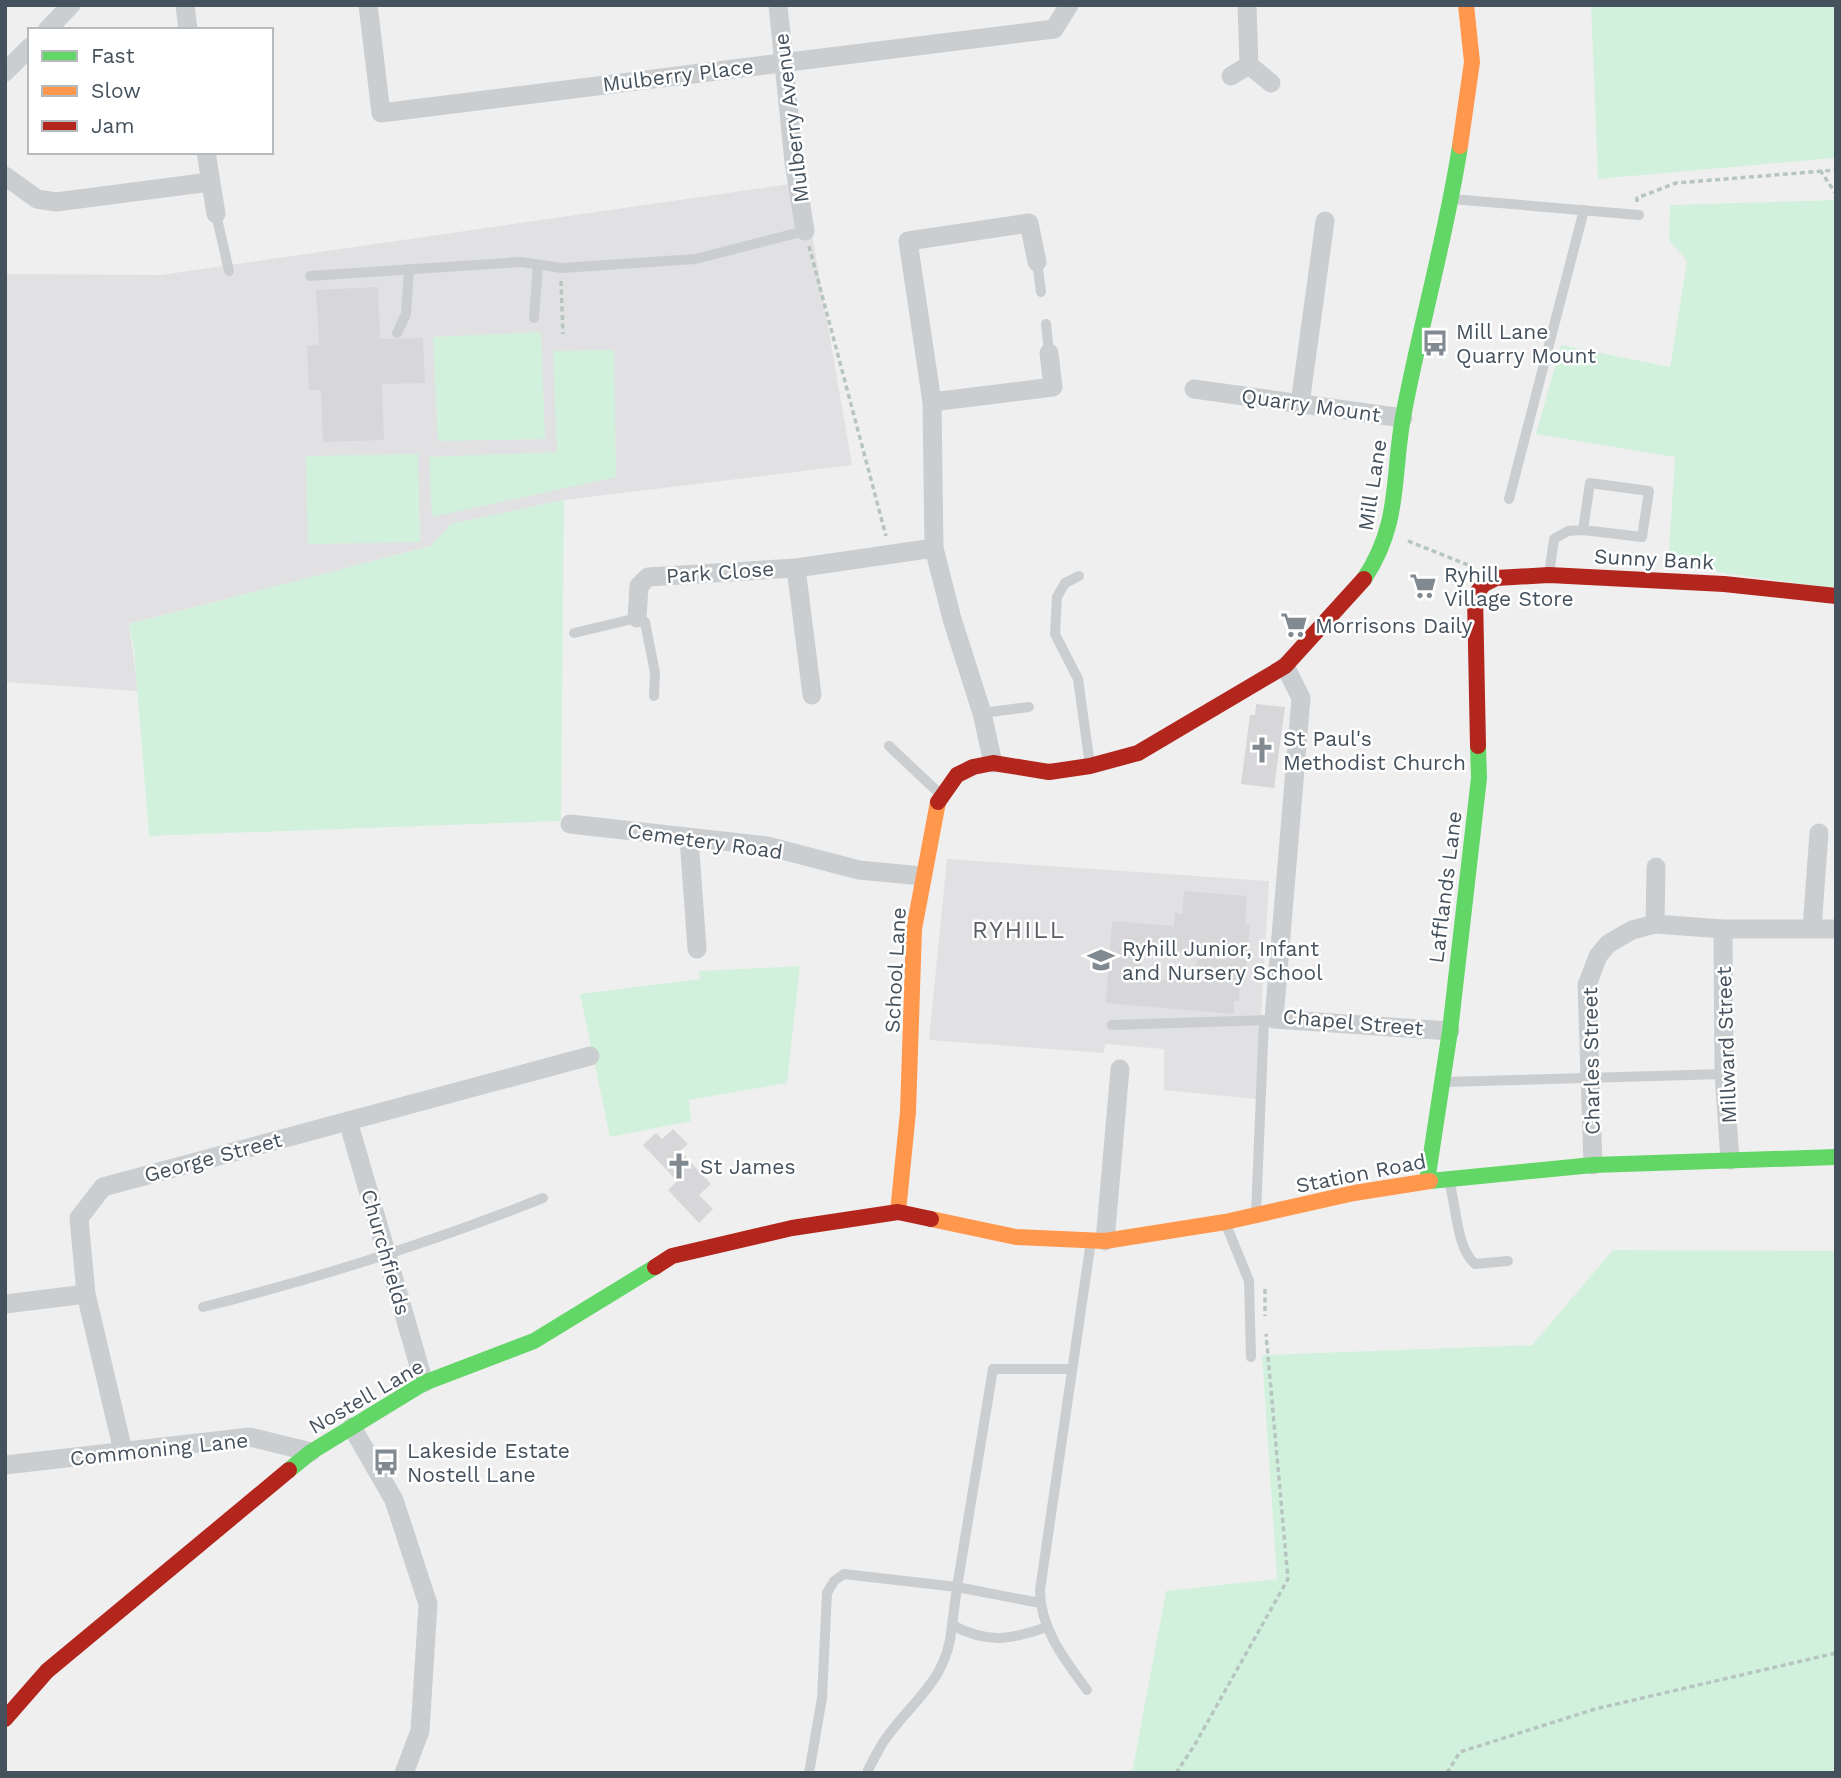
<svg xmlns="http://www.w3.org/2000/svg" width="1841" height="1778" viewBox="0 0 1841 1778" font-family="'Work Sans',sans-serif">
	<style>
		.education { fill: #e1e0e2 }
		.green { fill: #d2f1dd }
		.building { fill: #d7d7d9; fill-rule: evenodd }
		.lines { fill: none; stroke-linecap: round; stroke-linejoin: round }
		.path { stroke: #b7c5c1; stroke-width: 3.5; stroke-dasharray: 5 3.5; stroke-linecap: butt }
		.lane { stroke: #cbced1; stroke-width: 10 }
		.street { stroke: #cbced1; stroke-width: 19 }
		.fast { stroke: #63d668; stroke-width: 16 }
		.slow { stroke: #ff974d; stroke-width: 16 }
		.jam { stroke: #b3261e; stroke-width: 16 }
		.labels { text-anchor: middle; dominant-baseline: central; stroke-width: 5; stroke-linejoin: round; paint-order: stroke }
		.street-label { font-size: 21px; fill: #45525e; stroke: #fff }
		.poi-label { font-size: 21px; fill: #45525e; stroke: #fff; text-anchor: start }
		.quarter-label { font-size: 24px; letter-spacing: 2px; fill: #5a5f64; stroke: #fff }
	</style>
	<rect width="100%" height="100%" fill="#f0efef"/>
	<g class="education">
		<path d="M803 182 852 465 564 500 451 524 431 546 129 624 138 691 5 682V274L161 275Z"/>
		<path d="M947 859 1269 881 1256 1099 1164 1090V1049L1105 1044 1104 1053 929 1040Z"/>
	</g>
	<g class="green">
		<path d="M1591 5H1836L1834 158 1598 179Z"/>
		<path d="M1836 200V589L1668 565 1675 457 1536 434 1561 345 1670 367 1687 261 1669 240 1670 205Z"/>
		<path d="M541 332 545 439 438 441 433 337Z"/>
		<path d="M614 350 616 477 432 517 429 457 557 452 553 351Z"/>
		<path d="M418 454 420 542 308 544 306 456Z"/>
		<path d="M564 500 561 821 149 836 134 650 129 624 431 546 451 524Z"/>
		<path d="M800 966 787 1083 689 1100 691 1121 610 1137 580 994 700 979 699 971Z"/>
		<path d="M1613 1250 1836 1251V1773H1132L1166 1591 1277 1579 1262 1355 1532 1345Z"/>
	</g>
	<g class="building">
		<path d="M378 287 380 339 423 338 425 383 382 384 384 440 323 442 321 390H309L307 346 319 345 316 290Z"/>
		<path d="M1256 704 1285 707 1274 788 1241 784 1250 715H1255Z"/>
		<path d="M1184 891 1247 896 1245 924H1250L1245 983H1240L1239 1001H1234V1014L1106 1003 1112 921 1174 926 1175 913 1182 914ZM1142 948 1197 953 1195 982 1140 978Z"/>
		<path d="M673 1129 688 1144 680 1151 711 1184 699 1195 713 1209 699 1223 668 1190 677 1181 643 1145 656 1133 662 1139Z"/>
	</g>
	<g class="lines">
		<g class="path">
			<path d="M1820 170 1836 194"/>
			<path d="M1637 202V198L1676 183 1836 170"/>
			<path d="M809 246 886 536"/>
			<path d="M561 281 563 334"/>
			<path d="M1408 541 1473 567"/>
			<path d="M1265 1289V1316"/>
			<path d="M1176 1773 1194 1746 1288 1579 1266 1334"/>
			<path d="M1447 1773 1460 1752 1595 1709 1836 1653"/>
		</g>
		<g class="lane">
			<path d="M1452 199 1639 215"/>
			<path d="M216 214 229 271"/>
			<path d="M1037 262 1041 292"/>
			<path d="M310 276 521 262 562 268 695 259 805 231"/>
			<path d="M534 318 538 265"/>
			<path d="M1046 324 1049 353"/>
			<path d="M397 333 406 314 409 269"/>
			<path d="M1509 499 1584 210"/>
			<path d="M1549 574 1554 539 1568 531 1583 530 1642 537 1649 491 1590 483 1583 530"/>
			<path d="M1079 576 1065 583 1057 597 1055 634 1078 679 1090 765"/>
			<path d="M574 633 637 618 645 622 655 673 654 696"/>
			<path d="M982 713 1029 707"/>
			<path d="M889 746 940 794"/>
			<path d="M1112 1025 1270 1020"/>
			<path d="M1445 1082 1724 1074"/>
			<path d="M1448 1178C1457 1204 1455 1246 1475 1264L1508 1261"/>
			<path d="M1256 1214 1264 1020"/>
			<path d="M1225 1222 1249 1281 1251 1357"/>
			<path d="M203 1307C319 1278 432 1242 543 1198"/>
			<path d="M1040 1603 957 1587 993 1369H1071"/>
			<path d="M1087 1690C1065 1660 1040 1629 1040 1590L1091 1241"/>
			<path d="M868 1770C873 1761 878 1750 884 1741 913 1699 948 1681 952 1625"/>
			<path d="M809 1773 822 1698 827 1593 834 1581 844 1574 957 1587 952 1625C988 1644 1009 1640 1047 1627"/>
		</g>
		<g class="street">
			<path d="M185 5 188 30"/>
			<path d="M368 5 381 113 1054 29 1069 5"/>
			<path d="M778 5 794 162 805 231"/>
			<path d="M1247 5 1249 65"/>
			<path d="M47 30 71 5"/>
			<path d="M5 72 30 47"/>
			<path d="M1231 76 1249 65 1271 83"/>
			<path d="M206 152 216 214"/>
			<path d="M5 176 37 199 56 202 210 182"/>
			<path d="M1194 389 1403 418"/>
			<path d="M932 402 1053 387 1049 353"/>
			<path d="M1300 404 1325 221"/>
			<path d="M796 568 812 695"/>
			<path d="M637 618 639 586 648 577 796 568 934 548"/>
			<path d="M1285 666 1301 698 1274 1019 1450 1031"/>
			<path d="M993 763 982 713 952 619 934 548 932 402 908 241 1029 223 1037 262"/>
			<path d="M570 824 767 846 859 870 922 876"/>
			<path d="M689 838 697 949"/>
			<path d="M1655 924 1656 867"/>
			<path d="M1812 928 1819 833"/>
			<path d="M1723 929 1724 1074 1730 1160"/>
			<path d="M348 1121 424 1383"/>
			<path d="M1593 1165 1587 985 1598 956 1608 944 1632 930 1655 924 1723 929H1836"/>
			<path d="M1105 1241 1120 1069"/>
			<path d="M5 1304 86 1294"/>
			<path d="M352 1427 394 1500 428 1604 420 1731 404 1773"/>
			<path d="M123 1451 86 1294 79 1218 103 1187 590 1056"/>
			<path d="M5 1465 250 1437 311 1452"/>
		</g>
		<g class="fast">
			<path d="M1364 579C1401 523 1392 479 1403 417 1420 326 1446 238 1460 146"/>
			<path d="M1427 1181 1450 1031 1479 778 1478 746"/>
			<path d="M1430 1181 1593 1165 1836 1157"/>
			<path d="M289 1470 311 1452 424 1383 534 1341 655 1267"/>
		</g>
		<g class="slow">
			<path d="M1460 146 1472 62 1466 5"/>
			<path d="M898 1212 908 1112 914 929 938 802"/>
			<path d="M931 1219 1016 1237 1105 1241 1225 1222 1354 1193 1430 1181"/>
		</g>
		<g class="jam">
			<path d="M1478 746 1475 595 1484 584 1496 578 1549 575 1724 584 1836 596"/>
			<path d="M938 802 957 775 973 767 993 763 1049 772 1090 766 1138 753 1285 666 1364 579"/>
			<path d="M655 1267 672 1256 792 1228 898 1212 931 1219"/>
			<path d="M5 1719 47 1671 289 1470"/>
		</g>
	</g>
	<defs>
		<g id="bus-bare" transform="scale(2.1)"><path d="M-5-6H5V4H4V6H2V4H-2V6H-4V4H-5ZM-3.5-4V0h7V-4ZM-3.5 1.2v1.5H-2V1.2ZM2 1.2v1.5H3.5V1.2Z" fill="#818991" stroke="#fff" stroke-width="2.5" paint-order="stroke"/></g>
		<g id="supermarket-bare" transform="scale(2.1)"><path d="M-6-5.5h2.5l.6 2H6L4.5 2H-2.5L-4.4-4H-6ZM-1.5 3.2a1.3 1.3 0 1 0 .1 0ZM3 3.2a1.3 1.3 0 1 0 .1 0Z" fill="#818991" stroke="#fff" stroke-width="2.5" paint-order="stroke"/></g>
		<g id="church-bare" transform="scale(2.1)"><path d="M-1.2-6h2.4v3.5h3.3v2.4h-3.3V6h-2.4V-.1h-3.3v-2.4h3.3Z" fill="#818991" stroke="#fff" stroke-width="2.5" paint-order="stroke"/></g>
		<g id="school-bare" transform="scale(2.1)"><path d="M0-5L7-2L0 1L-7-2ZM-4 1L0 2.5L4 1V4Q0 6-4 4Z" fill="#818991" stroke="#fff" stroke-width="2.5" paint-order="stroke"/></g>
	</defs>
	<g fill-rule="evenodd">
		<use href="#bus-bare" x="1435" y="343"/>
		<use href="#supermarket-bare" x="1423" y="586"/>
		<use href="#supermarket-bare" x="1294" y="625"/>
		<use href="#church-bare" x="1262" y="750"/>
		<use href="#school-bare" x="1101" y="960"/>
		<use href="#church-bare" x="679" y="1166"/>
		<use href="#bus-bare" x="386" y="1462"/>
	</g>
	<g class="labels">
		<g class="street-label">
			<text transform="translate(678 75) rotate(-7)">Mulberry Place</text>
			<text transform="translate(791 118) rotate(-97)">Mulberry Avenue</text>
			<text transform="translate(1311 405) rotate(8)">Quarry Mount</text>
			<text transform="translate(1372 485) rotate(-81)">Mill Lane</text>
			<text transform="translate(1654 559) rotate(3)">Sunny Bank</text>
			<text transform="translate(720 572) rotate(-4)">Park Close</text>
			<text transform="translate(705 841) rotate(8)">Cemetery Road</text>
			<text transform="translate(1445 887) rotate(-83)">Lafflands Lane</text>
			<text transform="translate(895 970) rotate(-87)">School Lane</text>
			<text transform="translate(1353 1022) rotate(5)">Chapel Street</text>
			<text transform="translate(1726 1045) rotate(-92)">Millward Street</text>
			<text transform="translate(1591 1061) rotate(-91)">Charles Street</text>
			<text transform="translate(213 1157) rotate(-15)">George Street</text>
			<text transform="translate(1361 1173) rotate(-11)">Station Road</text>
			<text transform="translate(386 1252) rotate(74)">Churchfields</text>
			<text transform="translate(366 1396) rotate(-30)">Nostell Lane</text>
			<text transform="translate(159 1449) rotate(-6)">Commoning Lane</text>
		</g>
		<g class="poi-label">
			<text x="1456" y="331">Mill Lane<tspan x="1456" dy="24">Quarry Mount</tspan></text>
			<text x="1444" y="574">Ryhill<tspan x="1444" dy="24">Village Store</tspan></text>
			<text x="1315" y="625">Morrisons Daily</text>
			<text x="1283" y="738">St Paul's<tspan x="1283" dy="24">Methodist Church</tspan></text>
			<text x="1122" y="948">Ryhill Junior, Infant<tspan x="1122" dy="24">and Nursery School</tspan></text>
			<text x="700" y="1166">St James</text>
			<text x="407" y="1450">Lakeside Estate<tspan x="407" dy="24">Nostell Lane</tspan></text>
		</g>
		<g class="quarter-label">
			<text x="1019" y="930">RYHILL</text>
		</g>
	</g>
	<rect width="1841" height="1778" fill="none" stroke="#45525e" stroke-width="14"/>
	<rect x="28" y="28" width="245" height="126" fill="#ffffff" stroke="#b5babf" stroke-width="2"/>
	<rect x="42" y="51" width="35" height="10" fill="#63d668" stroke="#b5babf" stroke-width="2"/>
	<text x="91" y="63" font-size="21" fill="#45525e">Fast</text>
	<rect x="42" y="86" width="35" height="10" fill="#ff974d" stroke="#b5babf" stroke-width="2"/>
	<text x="91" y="98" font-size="21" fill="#45525e">Slow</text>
	<rect x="42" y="121" width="35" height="10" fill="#b3261e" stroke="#b5babf" stroke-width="2"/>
	<text x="91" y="133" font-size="21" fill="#45525e">Jam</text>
</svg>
